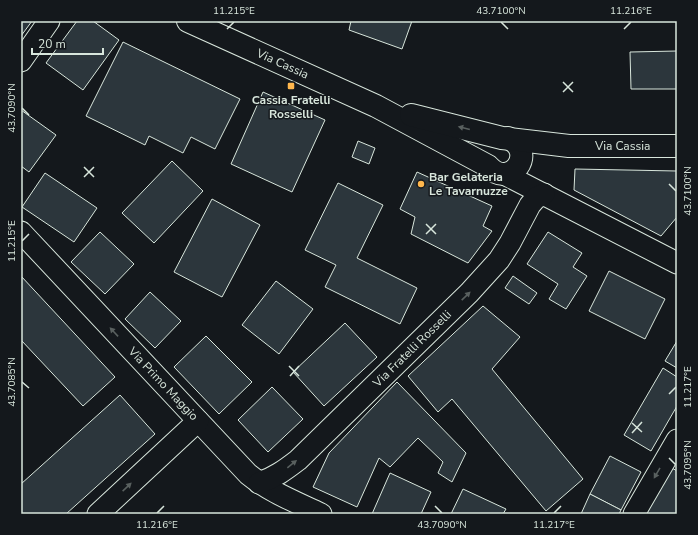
<svg xmlns="http://www.w3.org/2000/svg" width="698" height="535" viewBox="0 0 698 535" font-family="'Nunito Sans',sans-serif">
	<style>
		.building { fill: #2c363c; stroke: #d8e6dc }
		.lines { fill: none; stroke-linecap: round; stroke-linejoin: round }
		.minor-casing { stroke: #d8e6dc; stroke-width: 23 }
		.primary-casing { stroke: #d8e6dc; stroke-width: 24 }
		.minor { stroke: #14181c; stroke-width: 21 }
		.primary { stroke: #14181c; stroke-width: 22 }
		.oneway { fill: #59605f }
		.ticks { fill: none; stroke: #d8e6dc; stroke-width: 1.5 }
		.poi-dot { fill: #ffb74d; stroke: #14181c; stroke-width: 1.5 }
		.labels { text-anchor: middle; dominant-baseline: central; stroke-width: 3; stroke-linejoin: round; paint-order: stroke }
		.street-label { font-size: 12px; fill: #d8e6dc; stroke: #14181c }
		.poi-label { font-size: 12px; font-weight: bold; fill: #d8e6dc; stroke: #14181c }
		.neatline { fill: none; stroke: #d8e6dc; stroke-width: 1.5 }
		.ticks-label { font-size: 10px; text-anchor: middle; fill: #d8e6dc }
	</style>
	<rect width="100%" height="100%" fill="#14181c"/>
	<g class="building">
		<path d="M21 21H32L21 36Z"/>
		<path d="M77 21H93L119 40 83 90 46 63Z"/>
		<path d="M351 21H412L402 49 349 30Z"/>
		<path d="M123 42 240 99 215 149 191 137 183 153 149 136 145 145 86 116Z"/>
		<path d="M677 51V89H631L630 52Z"/>
		<path d="M263 92 325 120 292 192 231 164Z"/>
		<path d="M21 110 56 135 29 172 21 166Z"/>
		<path d="M358 141 375 148 369 164 352 157Z"/>
		<path d="M172 161 203 191 154 243 122 213Z"/>
		<path d="M575 169 677 171V217L661 236 574 190Z"/>
		<path d="M417 172 492 206 483 226 492 231 468 263 411 234 415 217 400 209Z"/>
		<path d="M45 173 97 208 74 242 22 207Z"/>
		<path d="M338 183 383 205 357 258 417 288 400 324 325 287 336 265 305 250Z"/>
		<path d="M212 199 260 225 222 297 174 272Z"/>
		<path d="M100 232 134 264 105 294 71 262Z"/>
		<path d="M548 232 582 253 573 267 587 276 566 309 549 299 558 284 527 264Z"/>
		<path d="M609 271 665 299 645 339 589 311Z"/>
		<path d="M21 276 115 377 83 406 21 340Z"/>
		<path d="M513 276 537 293 529 304 505 288Z"/>
		<path d="M276 281 313 309 279 354 242 325Z"/>
		<path d="M150 292 181 321 155 348 125 319Z"/>
		<path d="M483 306 520 337 492 369 583 479 546 511 452 399 438 412 408 376Z"/>
		<path d="M345 323 377 357 324 406 293 372Z"/>
		<path d="M206 336 252 382 219 414 174 367Z"/>
		<path d="M677 341V368L665 361Z"/>
		<path d="M663 368 677 377V406L651 451 624 435Z"/>
		<path d="M397 382 466 453 452 482 438 473 443 462 418 438 390 467 379 458 357 507 313 487 329 453Z"/>
		<path d="M272 387 303 419 268 452 238 420Z"/>
		<path d="M120 395 155 434 66 514H21V484Z"/>
		<path d="M610 456 641 472 621 510 590 494Z"/>
		<path d="M672 468 677 471V514H646Z"/>
		<path d="M390 473 431 492 421 514H372Z"/>
		<path d="M463 489 506 509 503 514H451Z"/>
		<path d="M590 494 621 510 619 514H581Z"/>
	</g>
	<g class="lines">
		<g class="minor-casing">
			<g id="minor">
				<path d="M21 61 49 21"/>
				<path d="M504 174 677 263"/>
				<path id="s1" d="M21 232 248 474C270 492 296 502 321 514"/>
				<path id="s2" d="M259 483C274 478 285 470 298 460L469 293 499 260 510 243 530 205 536 198 544 194"/>
				<path d="M98 514 198 421"/>
				<path d="M634 514 677 440"/>
			</g>
		</g>
		<g class="primary-casing">
			<g id="primary">
				<path id="s3" d="M188 21 376 106 488 166C511 191 538 151 508 138"/>
				<path id="s4" d="M411 115 502 138 569 146H677"/>
			</g>
		</g>
		<use href="#minor" class="minor"/>
		<use href="#primary" class="primary"/>
	</g>
	<defs><path id="oneway-solid" d="M-6-.8H1V-3.2L6.5 0L1 3.2V.8H-6Z"/></defs>
	<g class="oneway">
		<use href="#oneway-solid" transform="translate(464 128) rotate(-166)"/>
		<use href="#oneway-solid" transform="translate(466 296) rotate(-44)"/>
		<use href="#oneway-solid" transform="translate(114 332) rotate(-133)"/>
		<use href="#oneway-solid" transform="translate(292 464) rotate(-39)"/>
		<use href="#oneway-solid" transform="translate(657 473) rotate(120)"/>
		<use href="#oneway-solid" transform="translate(127 487) rotate(-43)"/>
	</g>
	<path class="ticks" d="M501 22 508 29M227 29 234 22M624 29 631 22M563 82 573 92M563 92 573 82M22 108 29 115M84 167 94 177M84 177 94 167M669 184 676 191M426 224 436 234M426 234 436 224M22 241 29 234M289 366 299 376M290 376 299 366M22 382 29 388M669 394 676 387M632 423 642 432M632 433 642 422M669 458 676 465M435 506 442 513M157 513 164 506M554 513 561 506"/>
	<g class="poi-dot">
		<rect x="287" y="82" width="8" height="8" rx="2"/>
		<circle cx="421" cy="184" r="4"/>
	</g>
	<g class="labels">
		<g class="street-label">
			<text stroke="none"><textPath href="#s3" startOffset="104">Via Cassia</textPath></text>
			<text stroke="none"><textPath href="#s4" startOffset="215">Via Cassia</textPath></text>
			<text stroke="none"><textPath href="#s2" startOffset="205">Via Fratelli Rosselli</textPath></text>
			<text stroke="none"><textPath href="#s1" startOffset="208">Via Primo Maggio</textPath></text>
		</g>
		<g class="poi-label">
			<text x="291" y="100">Cassia Fratelli<tspan x="291" dy="14">Rosselli</tspan></text>
			<text x="429" y="177" text-anchor="start">Bar Gelateria<tspan x="429" dy="14">Le Tavarnuzze</tspan></text>
		</g>
	</g>
	<rect width="698" height="535" fill="none" stroke="#14181c" stroke-width="44"/>
	<path d="M32 48v6h71v-6" fill="none" stroke="#d8e6dc" stroke-width="2"/>
	<text x="38" y="48" font-size="12" fill="#d8e6dc" stroke="#14181c" stroke-width="3" paint-order="stroke">20 m</text>
	<rect x="22" y="22" width="654" height="491" class="neatline"/>
	<g class="ticks-label">
		<text x="234" y="14">11.215°E</text>
		<text x="501" y="14">43.7100°N</text>
		<text x="631" y="14">11.216°E</text>
		<text transform="translate(11 108) rotate(-90)" y="4">43.7090°N</text>
		<text transform="translate(687 191) rotate(-90)" y="4">43.7100°N</text>
		<text transform="translate(11 241) rotate(-90)" y="4">11.215°E</text>
		<text transform="translate(11 382) rotate(-90)" y="4">43.7085°N</text>
		<text transform="translate(687 387) rotate(-90)" y="4">11.217°E</text>
		<text transform="translate(687 465) rotate(-90)" y="4">43.7095°N</text>
		<text x="157" y="528">11.216°E</text>
		<text x="442" y="528">43.7090°N</text>
		<text x="554" y="528">11.217°E</text>
	</g>
</svg>
